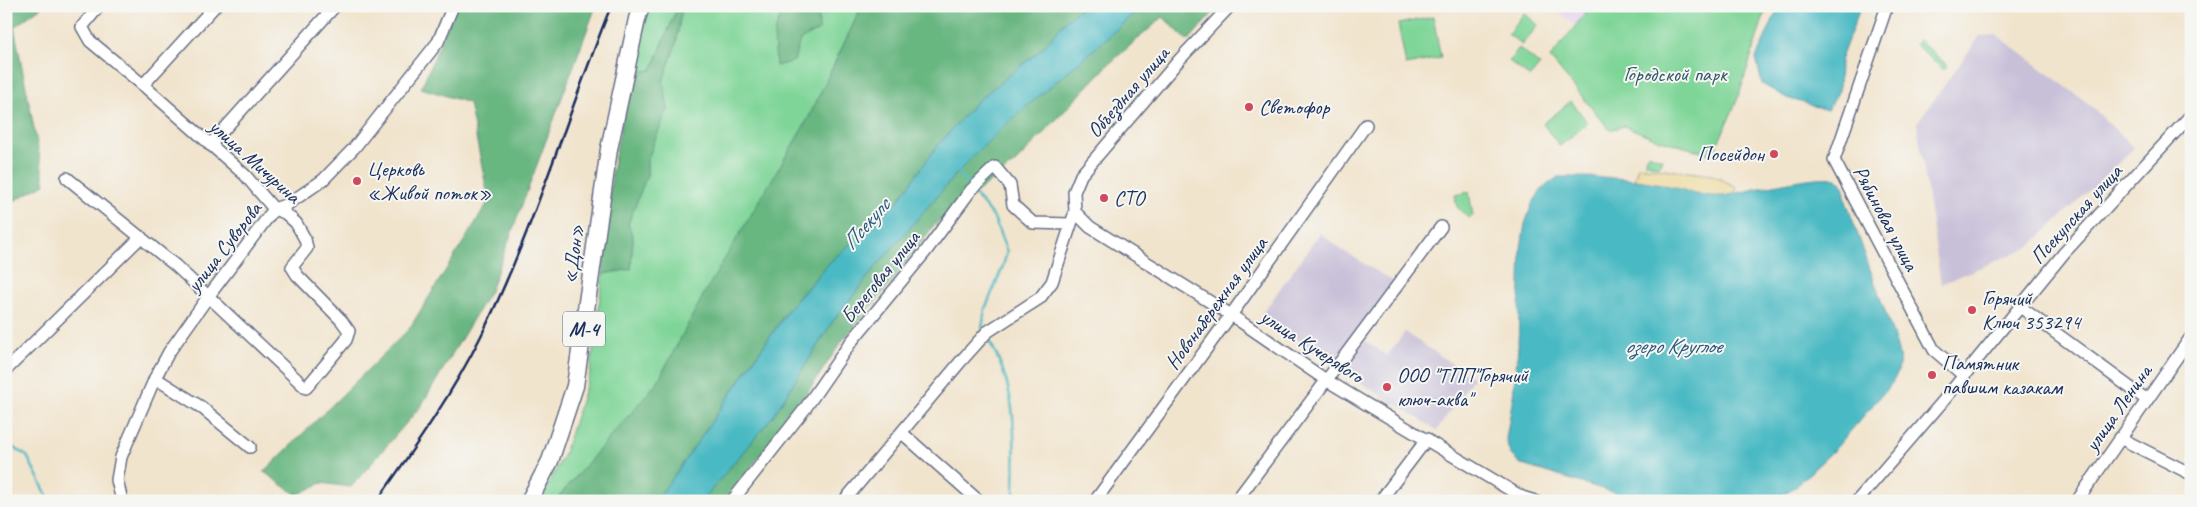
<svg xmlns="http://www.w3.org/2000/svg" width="2197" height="507" viewBox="0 0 2197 507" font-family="Caveat,sans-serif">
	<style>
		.built { fill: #e7d2ef }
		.industrial { fill: #c8bfd8 }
		.green { fill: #7fd598; stroke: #4d827b }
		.forest { fill: #67b680; stroke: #41726f }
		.sand { fill: #eeda9e; stroke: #84847e }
		.water { fill: #4ab9c3; stroke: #327490 }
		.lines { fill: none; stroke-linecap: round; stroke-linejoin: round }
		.stream { stroke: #4ab9c3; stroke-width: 2.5 }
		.minor-casing { stroke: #666e85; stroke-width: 14 }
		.highway-casing { stroke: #666e85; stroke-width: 19 }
		.minor { stroke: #fff; stroke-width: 11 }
		.highway { stroke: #fff; stroke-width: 16 }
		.rail { stroke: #1b2f5e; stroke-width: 2.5 }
		.poi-dot { fill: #d1495b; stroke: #f6f6f2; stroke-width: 2 }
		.labels { text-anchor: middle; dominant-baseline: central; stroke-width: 4; stroke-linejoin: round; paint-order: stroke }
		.shield { fill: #f6f6f2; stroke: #5d6b8a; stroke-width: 1 }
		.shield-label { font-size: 20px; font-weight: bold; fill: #1b2f5e }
		.park-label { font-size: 21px; fill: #34586c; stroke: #f6f6f2 }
		.street-label { font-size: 21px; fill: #1b2f5e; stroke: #f6f6f2 }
		.poi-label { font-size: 21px; fill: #1b2f5e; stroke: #f6f6f2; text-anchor: start }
		.water-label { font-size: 22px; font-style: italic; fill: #29587c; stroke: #f6f6f2 }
	</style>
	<rect width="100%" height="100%" fill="#f6f6f2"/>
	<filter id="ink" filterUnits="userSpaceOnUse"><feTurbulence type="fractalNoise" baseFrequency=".02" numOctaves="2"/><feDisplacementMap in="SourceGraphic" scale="10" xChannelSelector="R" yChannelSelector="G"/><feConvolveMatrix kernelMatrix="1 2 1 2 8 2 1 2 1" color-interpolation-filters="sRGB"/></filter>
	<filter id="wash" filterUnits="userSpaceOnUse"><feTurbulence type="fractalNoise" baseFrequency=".0096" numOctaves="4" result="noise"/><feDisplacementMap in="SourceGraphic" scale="20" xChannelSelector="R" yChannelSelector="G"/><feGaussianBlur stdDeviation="1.12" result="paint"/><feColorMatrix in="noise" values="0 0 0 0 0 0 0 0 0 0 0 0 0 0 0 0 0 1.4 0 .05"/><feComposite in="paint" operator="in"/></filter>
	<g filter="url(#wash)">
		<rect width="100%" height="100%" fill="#f1e4cd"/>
		<path class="built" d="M1552 6H1591L1575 25Z"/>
		<g class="industrial">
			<path d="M1997 35 2090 105 2134 148 2029 247 1941 284 1917 123 1980 36Z"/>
			<path d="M1320 233 1342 250 1394 282 1332 364 1262 314Z"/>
			<path d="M1405 332 1473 378 1437 430 1343 372 1365 341 1387 356Z"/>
		</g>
		<g class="green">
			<path d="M649 6H678L652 70 632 72Z"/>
			<path d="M685 6H862L808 119 688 325 657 383 555 501H540L564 454 590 373 603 274 631 269 633 238 628 224 647 175V162L655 139 668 109 663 81 676 44 681 12Z"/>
			<path d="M1591 6H1767L1738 98 1713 155 1657 139 1624 126 1610 130 1550 58Z"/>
			<path d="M1524 13 1538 25 1522 45 1508 34Z"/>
			<path d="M1433 17 1441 58 1406 65 1398 24Z"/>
			<path d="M1919 40 1948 66 1944 70 1915 44Z"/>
			<path d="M1519 48 1540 65 1530 77 1509 61Z"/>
			<path d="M1571 101 1588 123 1560 146 1543 124Z"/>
			<path d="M1648 154 1662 159 1659 167 1645 162Z"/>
			<path d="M1469 192 1473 216 1468 218 1457 207 1455 195Z"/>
		</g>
		<g class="forest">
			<path d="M6 6H43L14 27 45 184 6 205Z"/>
			<path d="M456 6H596L490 291 421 406 351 487 321 483 297 495 264 472 409 329 489 201 469 103 421 88Z"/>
			<path d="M678 6H685L681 12 676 44 663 81 668 109 655 139 647 162V175L628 224 633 238 631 269 603 274 612 171 632 72 652 70Z"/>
			<path d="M784 6H818L819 30 800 40 794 61 776 66 774 34Z"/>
			<path d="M862 6H1083L1064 22 1042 49 977 101 938 145 897 202 830 262 789 308 673 478 655 501H555L657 383 705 292 808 119Z"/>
			<path d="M1142 6H1219L1188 41 1163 17 1109 64 1016 162 934 225 890 284 842 341 795 411 724 501H702L773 416 833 321 879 263 958 172 1005 125 1105 40Z"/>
		</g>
		<path class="sand" d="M1638 166 1712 175 1737 187 1734 195 1720 201 1634 180Z"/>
		<g class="water">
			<path d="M1083 6H1142L1105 40 1005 125 958 172 879 263 833 321 773 416 702 501H655L673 478 789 309 830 262 897 202 938 145 977 101 1042 49 1064 22Z"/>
			<path d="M1779 6H1861L1840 61 1839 91 1827 110 1787 98 1762 84 1756 58Z"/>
			<path d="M1558 177C1591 177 1623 177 1656 183 1678 187 1701 198 1723 196 1742 193 1826 170 1839 180 1844 184 1845 195 1846 201L1895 340C1900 359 1903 365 1892 383L1835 449 1795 487 1772 501H1653L1619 494 1522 465 1510 454 1506 439 1513 397 1518 348 1521 248 1525 224 1532 204 1543 188Z"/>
		</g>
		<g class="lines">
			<g class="stream">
				<path d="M957 170 970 188"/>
				<path d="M973 192 994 218 1007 252 1002 269 985 309 982 329"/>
				<path d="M988 339C1018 389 1015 437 1014 493L1011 501"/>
				<path d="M6 443 27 456 50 501"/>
			</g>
		</g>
	</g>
	<g filter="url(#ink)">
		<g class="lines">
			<g class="minor-casing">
				<g id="minor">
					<path d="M1887 6 1834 160 1934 350 1963 375"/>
					<path d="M143 85 215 6"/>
					<path d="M210 145 335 6"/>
					<path d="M67 178 176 266 306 388 346 340 349 331 341 320 297 275 292 267 307 248 305 239 296 223 285 213 274 209 245 175 143 85 90 41 82 27 99 6"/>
					<path d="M1075 212 1090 227 1231 315 1326 380 1522 497 1535 501"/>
					<path d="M2019 306 2147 400"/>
					<path d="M8 368 141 237"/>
					<path d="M155 378 201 407 250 447"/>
					<path d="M902 433 979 501"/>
					<path d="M2120 438 2191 474"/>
					<path d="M122 501 117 480 121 457 155 378 169 352 208 297 274 209 288 204 323 180 354 148 438 42 453 6"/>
					<path d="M732 501 804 410 851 342 926 251 971 190 995 167 1010 185 1013 205 1033 223 1070 224"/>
					<path d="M844 501 961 361 987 332 1040 298 1052 282 1075 212 1074 192 1081 175 1180 59 1230 6"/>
					<path d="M1095 501 1231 315 1366 125"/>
					<path d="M1236 501 1441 227"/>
					<path d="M1380 501 1427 439"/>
					<path d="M1857 501 1944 400 2064 253 2191 115"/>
					<path d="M2077 501 2191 337"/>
				</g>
			</g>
			<g class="highway-casing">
				<path id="highway" d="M529 501 550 461 575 386 609 149 637 19 641 6"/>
			</g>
			<use href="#minor" class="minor"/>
			<use href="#highway" class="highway"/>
			<path class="rail" d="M377 501C415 447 453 393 482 334 534 229 567 115 611 6"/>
		</g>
	</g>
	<g class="poi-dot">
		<circle cx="1249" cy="107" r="5"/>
		<circle cx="1774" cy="154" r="5"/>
		<circle cx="357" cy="181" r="5"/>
		<circle cx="1104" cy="198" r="5"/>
		<circle cx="1972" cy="310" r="5"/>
		<circle cx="1932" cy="375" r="5"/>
		<circle cx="1387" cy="387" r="5"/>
	</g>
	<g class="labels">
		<rect class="shield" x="563" y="311.5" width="42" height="35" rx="4"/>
		<g class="shield-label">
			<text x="584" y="329">М-4</text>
		</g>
		<g class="park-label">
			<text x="1675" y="74">Городской парк</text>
		</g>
		<g class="street-label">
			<text transform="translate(1128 92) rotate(-49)">Объездная улица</text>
			<text transform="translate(255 161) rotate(42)">улица Мичурина</text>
			<text transform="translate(2076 214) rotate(-48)">Псекупская улица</text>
			<text transform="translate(1886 218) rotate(62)">Рябиновая улица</text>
			<text transform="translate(224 247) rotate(-52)">улица Суворова</text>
			<text transform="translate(573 254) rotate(-82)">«Дон»</text>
			<text transform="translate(880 277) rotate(-51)">Береговая улица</text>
			<text transform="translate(1216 303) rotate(-54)">Новонабережная улица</text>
			<text transform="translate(1312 346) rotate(33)">улица Кучерявого</text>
			<text transform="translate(2118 408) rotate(-55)">улица Ленина</text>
		</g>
		<g class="poi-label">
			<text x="1259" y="107">Светофор</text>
			<text x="1764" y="154" text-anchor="end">Посейдон</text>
			<text x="367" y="169">Церковь<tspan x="367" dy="24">«Живой поток»</tspan></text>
			<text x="1114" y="198">СТО</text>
			<text x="1982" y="298">Горячий<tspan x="1982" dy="24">Ключ 353294</tspan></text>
			<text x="1942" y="363">Памятник<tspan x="1942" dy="24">павшим казакам</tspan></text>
			<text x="1397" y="375">ООО "ТПП"Горячий<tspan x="1397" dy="24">ключ-аква"</tspan></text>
		</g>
		<g class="water-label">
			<text transform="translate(866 224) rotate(-49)">Псекупс</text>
			<text x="1673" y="346">озеро Круглое</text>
		</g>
	</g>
	<rect width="2197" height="507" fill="none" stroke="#f6f6f2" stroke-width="25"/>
</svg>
